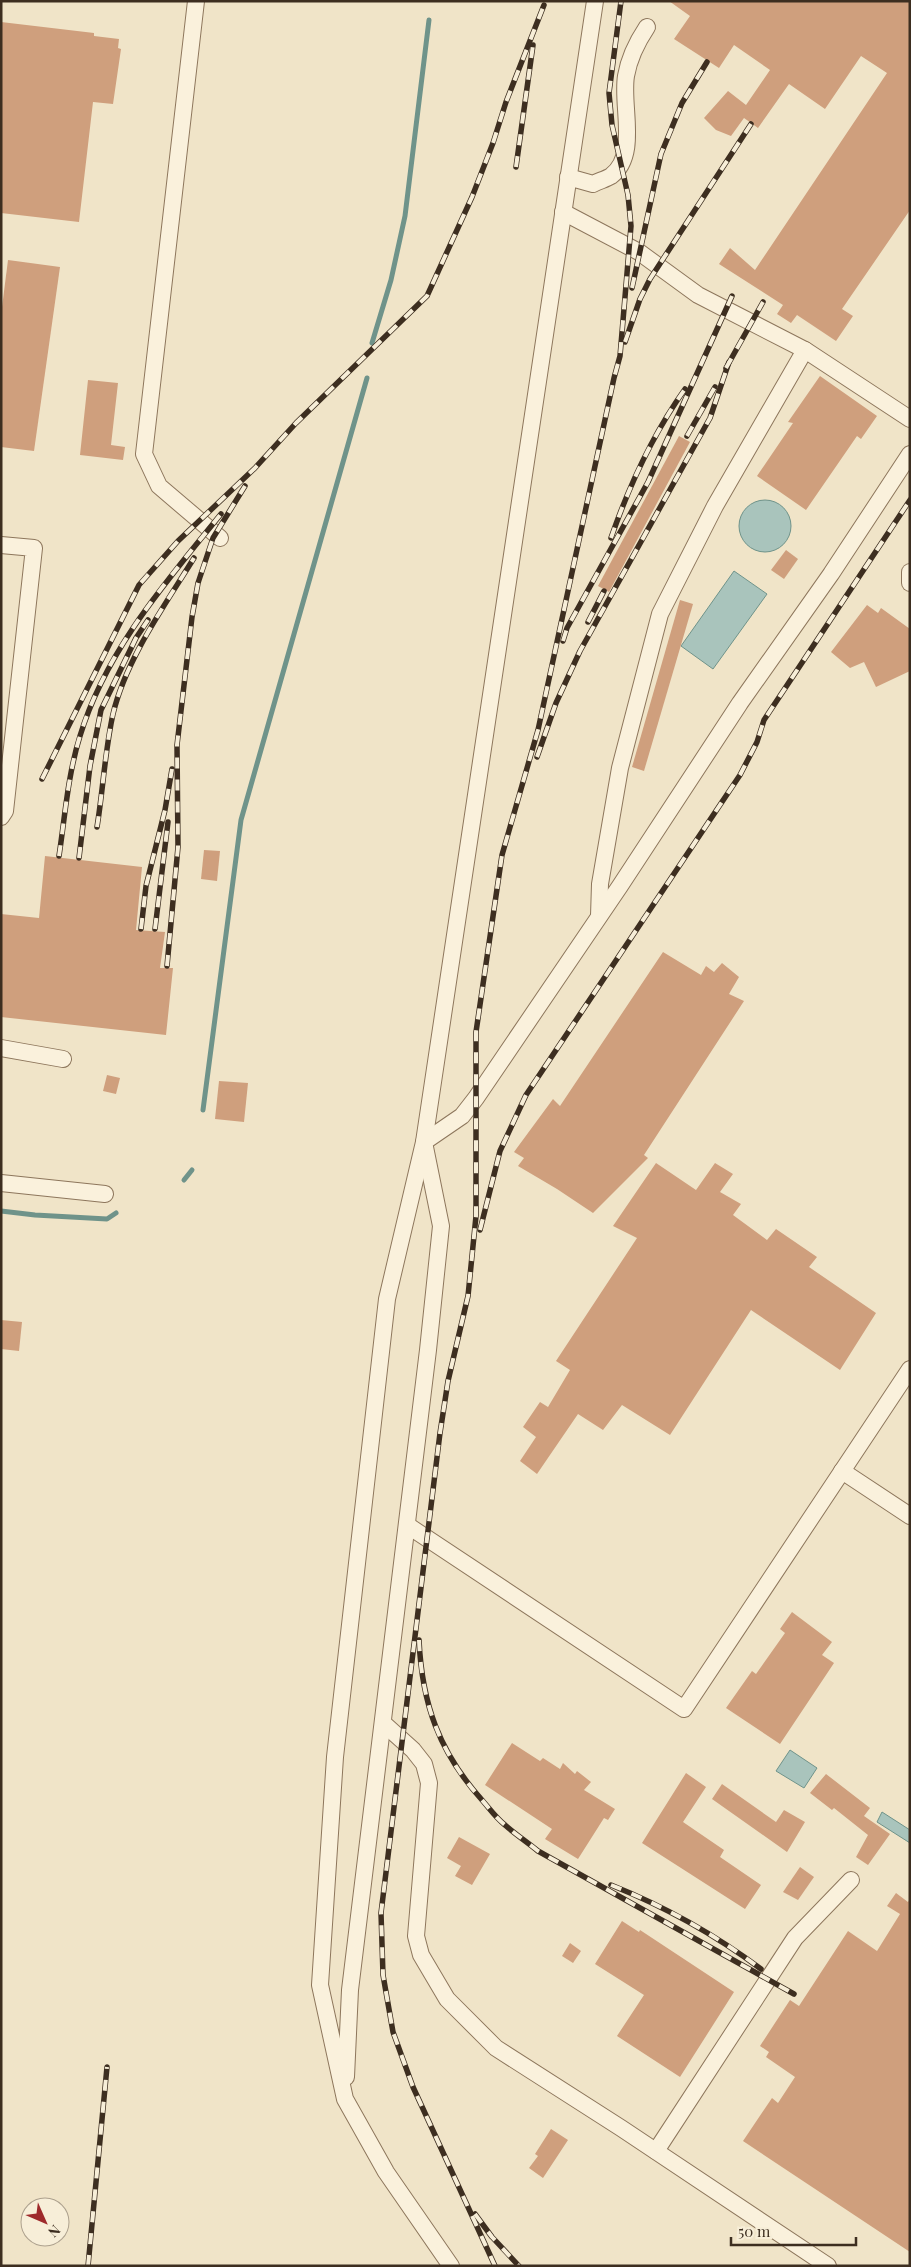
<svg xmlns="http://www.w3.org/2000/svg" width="911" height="2267" viewBox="0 0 911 2267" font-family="'Playfair Display',serif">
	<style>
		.water { fill: #a9c4bc; stroke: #6f938a }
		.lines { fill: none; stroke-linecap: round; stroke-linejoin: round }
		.stream { stroke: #6f938a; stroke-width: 5 }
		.building { fill: #cf9f7d }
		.minor-casing { stroke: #8d765c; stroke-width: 18 }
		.minor { stroke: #faf1dc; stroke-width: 16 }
		.rail-casing { stroke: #3d2e20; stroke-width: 5.5 }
		.rail { stroke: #f7eed8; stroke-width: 4; stroke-dasharray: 11; stroke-linecap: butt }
	</style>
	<rect width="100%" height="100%" fill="#f0e4c8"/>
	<g class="water">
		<circle cx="765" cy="526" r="26"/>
		<path d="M734 571 767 594 713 669 681 646Z"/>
		<path d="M790 1750 817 1768 804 1788 776 1771Z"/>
		<path d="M882 1812 910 1830V1843L877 1822Z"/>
	</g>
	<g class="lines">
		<g class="stream">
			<path d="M372 343 391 280 405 216 429 20"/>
			<path d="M203 1110 241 820 367 378"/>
			<path d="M184 1180 192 1170"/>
			<path d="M1 1211 35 1215 107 1219 116 1213"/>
		</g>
	</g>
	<g class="building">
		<path d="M669 1H910V210L842 309 853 316 836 341 797 315 791 323 777 314 783 305 719 264 730 248 755 270 887 73 861 56 825 109 789 84 758 128 744 118 731 136 716 130 704 118 728 91 746 105 770 70 734 45 719 68 674 39 690 16Z"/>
		<path d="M1 22 94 33V36L119 39 118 48 121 49 113 104 93 102 79 222 1 213Z"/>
		<path d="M8 260 60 267 34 451 1 447V315Z"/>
		<path d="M820 376 877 416 861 439 857 436 806 510 757 476 793 423 788 422Z"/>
		<path d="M88 380 118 383 111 445 125 447 123 460 80 455Z"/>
		<path d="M679 436 690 442 609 592 598 586Z"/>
		<path d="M786 550 798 559 784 579 771 570Z"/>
		<path d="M680 600 693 604 644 771 632 767Z"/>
		<path d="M867 605 878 613 881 608 910 629V671L876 687 864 662 850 668 831 652Z"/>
		<path d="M204 850 220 851 217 881 201 879Z"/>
		<path d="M45 856 142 867 136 930 165 932 160 968H173L166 1035 1 1017V914L39 918Z"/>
		<path d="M663 952 701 975 706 966 714 972 722 963 739 977 729 994 744 1001 644 1155 648 1158 593 1213 557 1189 518 1166 524 1158 514 1152 553 1099 560 1106Z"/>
		<path d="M107 1075 120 1078 116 1094 103 1091Z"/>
		<path d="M219 1081 248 1083 244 1122 215 1119Z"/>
		<path d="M656 1163 696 1190 715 1163 733 1174 720 1192 741 1204 733 1215 767 1240 776 1229 817 1257 809 1267 876 1313 840 1370 751 1310 670 1435 622 1405 603 1430 578 1414 537 1474 520 1461 536 1437 523 1427 540 1402 548 1407 570 1370 556 1361 637 1238 613 1226Z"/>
		<path d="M1 1320 22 1322 19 1351 1 1349Z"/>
		<path d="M792 1612 832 1642 822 1655 834 1663 780 1744 726 1708 752 1671 756 1674 785 1633 780 1629Z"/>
		<path d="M512 1743 540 1761 543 1758 560 1769 563 1763 575 1774 577 1771 591 1782 584 1790 615 1809 608 1820 604 1818 578 1859 545 1839 552 1829 485 1785Z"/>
		<path d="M686 1773 706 1787 683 1822 724 1850 720 1857 761 1885 745 1909 642 1843Z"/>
		<path d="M826 1774 870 1808 864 1816 890 1834 868 1865 856 1857 868 1835 834 1808 832 1810 810 1793Z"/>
		<path d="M722 1784 776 1822 784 1810 805 1822 787 1852 712 1799Z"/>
		<path d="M459 1837 490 1854 472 1885 455 1876 461 1866 447 1858Z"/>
		<path d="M800 1867 814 1877 798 1900 783 1892Z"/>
		<path d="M896 1893 908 1902 910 1899V2252L743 2141 772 2098 778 2103 795 2077 766 2057 769 2052 760 2046 790 2000 799 2006 848 1931 877 1951 900 1914 887 1906Z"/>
		<path d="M622 1921 639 1932 640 1930 734 1992 680 2077 617 2036 644 1995 595 1964Z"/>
		<path d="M570 1943 581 1951 573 1963 562 1956Z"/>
		<path d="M551 2129 568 2140 543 2178 529 2168 538 2156 535 2154Z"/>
	</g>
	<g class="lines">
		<g class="minor-casing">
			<g id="minor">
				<path d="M196 1 144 454 159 486 220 538"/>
				<path d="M568 177 593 184C599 181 606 179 611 176 639 155 621 106 626 76 629 58 637 42 647 27"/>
				<path d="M563 212 639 252 698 295 805 350 910 419"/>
				<path d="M1 545 34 548 5 811 1 817"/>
				<path d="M910 572V583"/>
				<path d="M599 916 600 884 620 768 660 614 715 506 805 350"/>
				<path d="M1 1048 63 1059"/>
				<path d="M424 1142 462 1116 476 1098 620 886 740 703 831 574 910 454"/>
				<path d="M1 1183 105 1194"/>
				<path d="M842 1471 910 1516"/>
				<path d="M407 1525 684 1709 910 1369"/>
				<path d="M383 1723 413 1750 424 1764 429 1783 416 1936 421 1955 447 1999 496 2048 621 2128 828 2266"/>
				<path d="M346 2077 350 1990 428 1350 441 1226 425 1147"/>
				<path d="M656 2151 795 1938 851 1880"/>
				<path d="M451 2266 386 2172 345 2099 320 1985 335 1757 387 1299 424 1142 595 1"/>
			</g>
		</g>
		<use href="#minor" class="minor"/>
		<g class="rail-casing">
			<g id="rail">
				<path d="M516 167 533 45"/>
				<path d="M632 288 661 154 682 103 707 62"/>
				<path d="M625 342 640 299 650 279 751 124"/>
				<path d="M726 368 763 302"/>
				<path d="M687 436 715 387"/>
				<path d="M611 538C629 486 653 434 685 389"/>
				<path d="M588 622 604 591"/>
				<path d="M563 641 567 628 648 482 732 296"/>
				<path d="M537 757 556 703 580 651 710 418 729 362"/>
				<path d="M42 779 139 585 178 541 255 468 296 423 427 296 472 197 493 143 506 102 544 5"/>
				<path d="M97 827C103 790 105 750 113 714 126 659 165 605 194 558"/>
				<path d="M59 856C65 816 68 774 80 736 106 650 166 582 221 514"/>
				<path d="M79 858 90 766 101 710 136 638 148 620"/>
				<path d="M141 929 146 886 165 810 172 769"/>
				<path d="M155 929 168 822"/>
				<path d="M167 966 178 847 177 745 192 617 198 583 213 538 245 486"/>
				<path d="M480 1230 500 1151 526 1095 740 775 757 742 764 720 910 500"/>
				<path d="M419 1640C422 1704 439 1752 482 1800 489 1808 496 1818 505 1825 515 1834 527 1842 538 1851L794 1994"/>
				<path d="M611 1885C666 1907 714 1934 761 1969"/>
				<path d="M475 2214 492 2237 519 2266"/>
				<path d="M88 2266 107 2067"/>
				<path d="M495 2266 413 2087 393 2032 383 1975 381 1913 440 1433 448 1381 468 1296 476 1216V1032L502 855 538 730 614 378 620 356 631 226 628 195 612 125 609 93 621 1"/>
			</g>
		</g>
		<use href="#rail" class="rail"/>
	</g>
	<rect width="911" height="2267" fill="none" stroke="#3d2e20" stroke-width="5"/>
	<g transform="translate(45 2222) rotate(135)"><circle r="24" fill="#f7eed8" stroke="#ada18e"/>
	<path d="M0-4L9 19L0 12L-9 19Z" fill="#9e2a2b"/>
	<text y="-8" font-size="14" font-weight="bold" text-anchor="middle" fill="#3d2e20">N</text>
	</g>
	<path d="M731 2237v8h125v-8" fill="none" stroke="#3d2e20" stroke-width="2.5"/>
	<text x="738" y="2237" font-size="15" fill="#3d2e20" stroke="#f7eed8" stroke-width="4" paint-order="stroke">50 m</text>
</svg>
